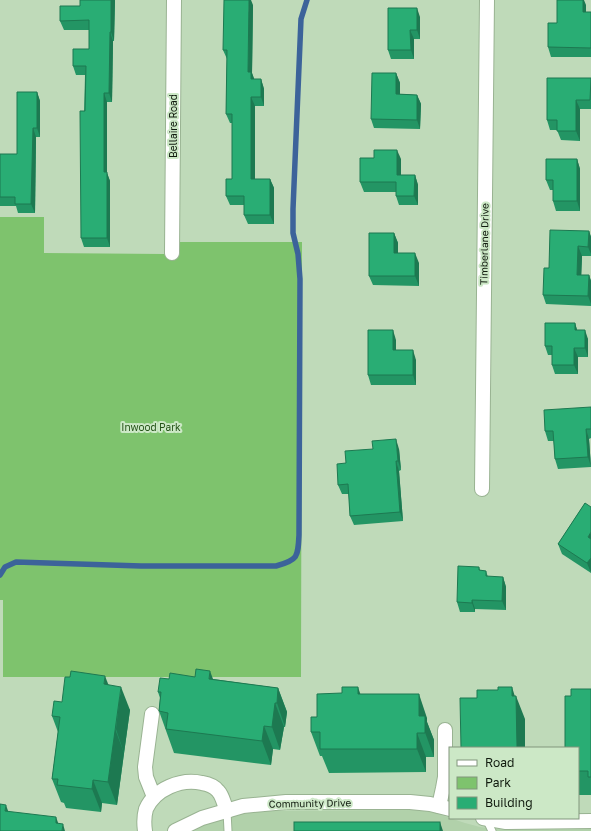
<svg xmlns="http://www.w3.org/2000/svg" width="591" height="831" viewBox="0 0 591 831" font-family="'Golos Text',sans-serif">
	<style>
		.built { fill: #b1d1aa }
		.green { fill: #7ec36d }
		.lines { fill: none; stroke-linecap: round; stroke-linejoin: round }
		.stream { stroke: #3c639a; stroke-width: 5.5 }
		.lane-casing { stroke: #99b392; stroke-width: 9 }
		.street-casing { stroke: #99b392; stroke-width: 16 }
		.lane { stroke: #fff; stroke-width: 7 }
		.street { stroke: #fff; stroke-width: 14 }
		.wall { fill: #239564 }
		.shaded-wall { fill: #1d7951 }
		.building { fill: #29ad74; stroke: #1d7951 }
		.labels { text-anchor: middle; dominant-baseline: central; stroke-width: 4; stroke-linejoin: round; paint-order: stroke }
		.street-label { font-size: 10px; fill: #111b0f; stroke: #cce8c6 }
		.park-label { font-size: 10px; fill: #255319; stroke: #cce8c6 }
	</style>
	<rect width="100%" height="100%" fill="#bfdab9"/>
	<path class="built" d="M417 810 435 813 465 823 480 827 505 830 591 829V831H189L202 825 223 819 243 814 261 811Z"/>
	<path class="green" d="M0 217H44V253L164 254 165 242H302L301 677H3V600H0Z"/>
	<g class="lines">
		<path class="stream" d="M0 575 5 567 16 562 141 566H276C298 560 298 557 299 535L300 279 298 254 293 233V209L301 19 307 0"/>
		<g class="lane-casing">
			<g id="lane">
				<path d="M227 811 228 831"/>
				<path d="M486 819 492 831"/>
			</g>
		</g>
		<g class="street-casing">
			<g id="street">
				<path d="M172 253 174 0"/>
				<path d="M482 489 487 0"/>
				<path d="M152 714 145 767 146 777 154 797"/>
				<path d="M439 806 443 788 445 777V730"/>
				<path d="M483 818 506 822 591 821"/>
				<path d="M145 831C144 824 144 816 146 809 155 789 181 778 202 783 208 784 214 786 218 791 223 796 224 805 227 811"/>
				<path d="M175 831 202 818 243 806 286 802H410L430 804 450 809"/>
			</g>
		</g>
		<use href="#lane" class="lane"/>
		<use href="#street" class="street"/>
	</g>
	<g class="wall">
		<path d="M80 0H115L114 41H113L112 102H107V173L110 181V247H84L81 238 85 75H76L73 66 89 49V30H64L60 21 80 6Z"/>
		<path d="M253 5 252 73 254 79H261L264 89V106H255V179H270L274 188V224H248L244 215V205H230L226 196 232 179V123H230L226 114 227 59 223 50Z"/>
		<path d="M586 5V12H591V57H551L548 47 557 23Z"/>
		<path d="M420 17V39H414V59H391L388 50Z"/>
		<path d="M396 73 400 83V94L417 95 421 104 420 129 374 128 371 119Z"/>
		<path d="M591 79V109H580V141L561 140 557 130H550L547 120Z"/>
		<path d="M37 92 40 101V137H36L35 213H18L16 206H0V154H17Z"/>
		<path d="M401 159V175H415L418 185V205H399L396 196V192H364L360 182Z"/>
		<path d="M577 159 580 169V211H556L553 201V190H550L546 180Z"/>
		<path d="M589 231 591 237V256H582L581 275H589L591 281V306L546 304 543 295 549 268Z"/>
		<path d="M394 233 398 243V253L419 263V286L373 285 369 276Z"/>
		<path d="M575 323 577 330 588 339V357H578V374H555L552 365V355H548L545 346Z"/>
		<path d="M396 340V350L416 360V385H371L368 375Z"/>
		<path d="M591 407V438L589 439 591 467 558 469 555 459 554 441H548L545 431Z"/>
		<path d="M399 449 401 470 399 471 403 521 354 525 350 516 349 494H342L338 485Z"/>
		<path d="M585 503 591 573 562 554 558 544Z"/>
		<path d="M479 567 480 570 486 571 488 577H503L506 587V610L475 609V612H460L457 602Z"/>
		<path d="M169 679H213L278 688 287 712 285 727H284L280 750 273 749 271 765 174 753 159 711 160 698 158 692Z"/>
		<path d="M108 685 130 710 117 805 102 803 101 812 66 808 64 803 61 802 52 779 58 732 52 716Z"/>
		<path d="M591 689V795H578V748L571 696Z"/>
		<path d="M360 694 427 718V722L434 740V757H426V772L329 773 322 756H320L311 732 317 717Z"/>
	</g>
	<g class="shaded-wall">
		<path d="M111 0H115L114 41 111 32Z"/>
		<path d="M249 0H251L253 5 252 73 255 81V89L248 72Z"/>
		<path d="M582 0H584L586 5V22L583 12Z"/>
		<path d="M417 8 420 17V39L417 30Z"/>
		<path d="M410 30 414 39V59L411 50Z"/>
		<path d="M110 32 113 41 112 102 109 93Z"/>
		<path d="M396 73 400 83V104L396 94Z"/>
		<path d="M261 79 264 89V106L261 97Z"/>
		<path d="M37 92 40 101V137L37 128Z"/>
		<path d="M104 93 107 102V173L110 181V247L107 238 104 172Z"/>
		<path d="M417 95 421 104 420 129 417 120Z"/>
		<path d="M251 97 255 106V188L251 179Z"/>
		<path d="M576 100 580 109V141L576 131Z"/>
		<path d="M33 128 36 137 35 213 31 204Z"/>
		<path d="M397 150 401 159V185L397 175Z"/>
		<path d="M577 159 580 169V211L577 201Z"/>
		<path d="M415 175 418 185V205L414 196Z"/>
		<path d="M270 179 274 188V224L270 215Z"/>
		<path d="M589 231 591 237V254L588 247Z"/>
		<path d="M394 233 398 243V263L394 253Z"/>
		<path d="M578 246 582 256 581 285 577 275Z"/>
		<path d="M415 253 419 263V286L415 276Z"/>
		<path d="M589 275 591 281V304L588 296Z"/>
		<path d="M575 323 578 333 575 330Z"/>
		<path d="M393 330 396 340V360L393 350Z"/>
		<path d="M585 330 588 339V357L585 348Z"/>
		<path d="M574 348 578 357V374L574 365Z"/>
		<path d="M413 350 416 360V385L413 375Z"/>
		<path d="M586 429 589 439 591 467 588 457Z"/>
		<path d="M396 439 399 449 401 470 398 461Z"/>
		<path d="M396 461 399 471 403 521 400 512Z"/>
		<path d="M591 532V547L588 537Z"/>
		<path d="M591 558V573L587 563Z"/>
		<path d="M503 577 506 587V610L502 601Z"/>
		<path d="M472 600 475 609V612L472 603Z"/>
		<path d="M210 671 219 695 209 679Z"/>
		<path d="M105 676 114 699 104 684Z"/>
		<path d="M121 687 130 710 124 753 116 729Z"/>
		<path d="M358 687 366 711 358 694Z"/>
		<path d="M512 687 516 700V696L525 719V748H517L512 696Z"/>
		<path d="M278 688 287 712 285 727 277 703Z"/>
		<path d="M419 694 427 718V722L434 740V757L419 716Z"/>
		<path d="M275 703 284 727 280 750 272 727Z"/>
		<path d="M264 726 273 749 271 765 262 741Z"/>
		<path d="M115 729 124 753 117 805 108 782Z"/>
		<path d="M417 733 426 757V772L417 749Z"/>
		<path d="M93 780 102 803 101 812 92 789Z"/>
		<path d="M6 805 14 828 5 811Z"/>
		<path d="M56 817 61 831 56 823Z"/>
		<path d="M440 822 443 831H440Z"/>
		<path d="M63 824 65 831H62Z"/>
	</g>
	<g class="building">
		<path d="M80 0H111V32H110L109 93H104V172H107V238H81L80 111H85L86 66H73V49H89V20L60 21V6H80Z"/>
		<path d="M224 0H249L248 72H251V79H261V97H251V179H270V215H244V196H226V179H232V114H226L227 50H223Z"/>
		<path d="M557 0H583V12H591V48L548 47V23H557Z"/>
		<path d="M388 8H417V30H410L411 50H388Z"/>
		<path d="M372 73H396V94L417 95V120L371 119Z"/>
		<path d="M547 78H591L590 100H576V131H557V120H547Z"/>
		<path d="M17 92H37V128H33L31 204H15V197H0V154H17Z"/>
		<path d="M374 150H397V175H415L414 196H396V182H360V158H374Z"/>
		<path d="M546 159H577V201H553V180H546Z"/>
		<path d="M550 230 589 231 588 247 578 246 577 275H589L588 296 543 295 544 268H549Z"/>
		<path d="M369 233H394V253H415V276H369Z"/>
		<path d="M545 323H575V330H585V348H574V365H552V346H545Z"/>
		<path d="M368 330H393V350H413V375H368Z"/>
		<path d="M591 407V429H586L588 457 555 459 553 431H545L544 410Z"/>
		<path d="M396 439 398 461H396L400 512 350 516 348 484 338 485 337 464 346 463 345 451 373 449 372 441Z"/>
		<path d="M585 503 591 507V532L588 537 591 539V558L587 563 558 544Z"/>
		<path d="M458 566 479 567V570L486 571V576L503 577 502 601 472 600V603L457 602Z"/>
		<path d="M196 669 210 671 209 679 278 688 277 703H275L272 727 264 726 262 741 166 729 168 713 159 711 161 692H158L160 678 169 679 170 673 195 677Z"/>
		<path d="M71 671 105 676 104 684 121 687 108 782 93 780 92 789 57 785 58 779H52L60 717 52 716 54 701 62 702 65 677H70Z"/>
		<path d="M342 687H358V694H419V716H425V733H417V749H320V732H311V717H317V694L342 693Z"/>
		<path d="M498 687H512V696H516L517 748H461L460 698H477V690H498Z"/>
		<path d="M571 689H591V777H588V771H578V748H565V696H571Z"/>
		<path d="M0 804 6 805 5 811 56 817V823L63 824 62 831H0Z"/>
		<rect x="294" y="822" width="146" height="9"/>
	</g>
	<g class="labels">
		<g class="street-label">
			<text transform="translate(173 126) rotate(-90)">Bellaire Road</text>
			<text transform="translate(484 244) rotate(-89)">Timberlane Drive</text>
			<text transform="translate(310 803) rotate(-1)">Community Drive</text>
		</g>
		<g class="park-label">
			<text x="151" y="427">Inwood Park</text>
		</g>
	</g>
	<rect x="449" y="747" width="130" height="72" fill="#cce8c6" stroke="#81967d"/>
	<rect x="457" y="760" width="20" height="6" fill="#ffffff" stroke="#81967d"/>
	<text x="485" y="767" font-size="12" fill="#111b0f">Road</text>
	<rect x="457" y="777" width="20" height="12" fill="#7ec36d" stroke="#81967d"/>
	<text x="485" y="787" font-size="12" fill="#111b0f">Park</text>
	<rect x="457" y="797" width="20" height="12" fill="#29ad74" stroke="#81967d"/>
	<text x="485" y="807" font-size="12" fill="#111b0f">Building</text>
</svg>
